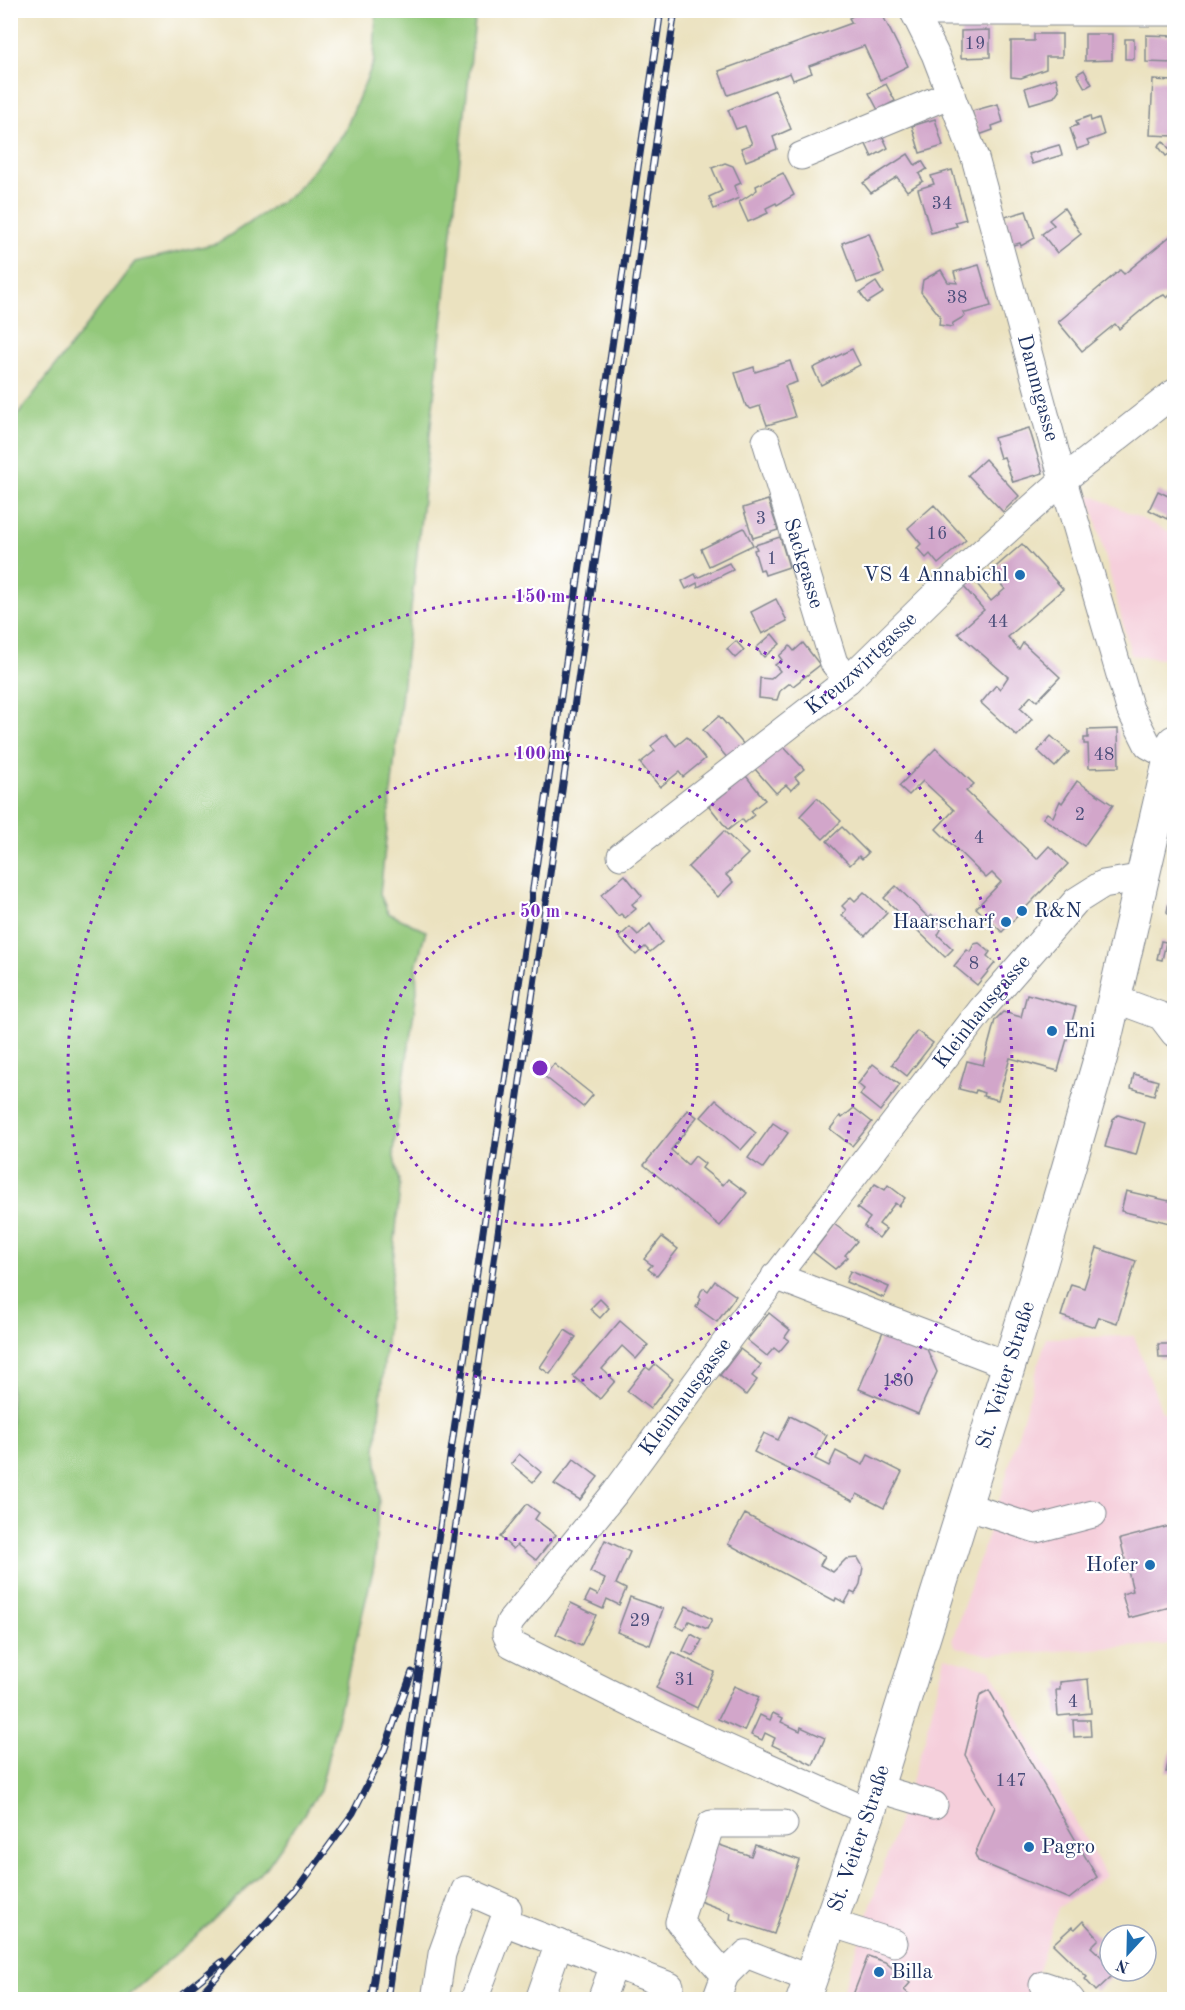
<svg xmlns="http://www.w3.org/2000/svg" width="1185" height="2010" viewBox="0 0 1185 2010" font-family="'Old Standard TT',serif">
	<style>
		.built { fill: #f5cfdb }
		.green { fill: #93c87a; stroke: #577c6c; stroke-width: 1.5 }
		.building { fill: #d2a6ca }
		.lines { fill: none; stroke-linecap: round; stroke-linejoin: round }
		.minor-casing { stroke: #83888f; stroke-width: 29 }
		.major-casing { stroke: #83888f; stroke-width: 35 }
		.minor { stroke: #fff; stroke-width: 27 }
		.major { stroke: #fff; stroke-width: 33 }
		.rail-casing { stroke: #1b2f5e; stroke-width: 7 }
		.rail { stroke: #fff; stroke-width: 4.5; stroke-dasharray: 14; stroke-linecap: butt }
		.ring { fill: none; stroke: #7b2cbf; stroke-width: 3; stroke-dasharray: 3 6 }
		.poi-dot { fill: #1f6fb2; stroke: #fff; stroke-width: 2 }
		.labels { text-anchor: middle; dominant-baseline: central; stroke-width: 4.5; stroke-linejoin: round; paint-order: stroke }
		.number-label { font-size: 18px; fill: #494d79 }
		.street-label { font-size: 21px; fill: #1b2f5e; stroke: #fff }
		.poi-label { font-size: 21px; fill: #1b2f5e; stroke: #fff; text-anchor: start }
		.centre { fill: #7b2cbf; stroke: #fff; stroke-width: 3 }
		.ring-label { font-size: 18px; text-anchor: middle; font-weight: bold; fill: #7b2cbf; stroke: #fff; stroke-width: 4.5; stroke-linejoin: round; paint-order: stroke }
	</style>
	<rect width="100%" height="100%" fill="#fff"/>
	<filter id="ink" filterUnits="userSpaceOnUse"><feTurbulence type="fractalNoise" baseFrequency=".0167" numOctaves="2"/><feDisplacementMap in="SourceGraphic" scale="12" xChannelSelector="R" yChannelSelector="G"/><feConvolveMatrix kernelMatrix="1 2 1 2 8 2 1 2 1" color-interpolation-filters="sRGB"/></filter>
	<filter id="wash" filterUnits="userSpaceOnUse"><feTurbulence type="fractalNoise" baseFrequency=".008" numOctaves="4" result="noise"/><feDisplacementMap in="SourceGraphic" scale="24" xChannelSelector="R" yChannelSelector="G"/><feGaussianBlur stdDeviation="1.35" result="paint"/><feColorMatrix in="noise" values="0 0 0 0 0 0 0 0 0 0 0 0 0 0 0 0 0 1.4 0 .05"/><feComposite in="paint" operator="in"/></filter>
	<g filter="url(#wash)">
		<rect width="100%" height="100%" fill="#ebe2c0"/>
		<g class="built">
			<path d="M1089 494 1174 534V649L1169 660 1131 655Z"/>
			<path d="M1134 1336 1162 1412H1174V1644L989 1655 956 1647 952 1640 1000 1498 1046 1338Z"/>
			<path d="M945 1657 991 1670 1106 1876 1058 1908 1029 1999 840 2000 926 1735Z"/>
		</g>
		<path class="green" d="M376 11H476L380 894 388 913 426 931 416 967 417 991 393 1152 400 1186 376 1450 379 1498 374 1566 320 1791 267 1867 211 1923 124 1999H11V424L135 262 218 243 293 194 344 133 374 61Z"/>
		<g id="blocks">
			<g class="building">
				<path d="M863 10H880L908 66 880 80 864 46 809 66 812 73 793 80 790 73 728 95 719 71 852 23 849 18Z"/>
				<path d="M990 30V57L961 58V31Z"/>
				<path d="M1034 34H1062V57H1046V69L1021 78 1011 77V41H1034Z"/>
				<path d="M1085 34H1112V60L1085 61Z"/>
				<path d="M1146 35 1174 36V63L1146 62Z"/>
				<rect x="1125" y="39" width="9" height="20"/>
				<path d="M1084 70 1092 84 1085 88 1077 74Z"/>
				<path d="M1056 78 1059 90 1054 97 1030 104 1025 88Z"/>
				<path d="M1153 80 1174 81V136L1150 135Z"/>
				<path d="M886 84 895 101 878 110 869 93Z"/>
				<path d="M775 90 791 129 773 137 777 149 746 161 741 148 752 144 745 126 736 129 728 110Z"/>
				<path d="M998 104 1003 122 992 126 993 130 979 135 972 111Z"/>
				<path d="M1090 116 1091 121 1099 118 1104 135 1087 141 1089 145 1077 149 1070 128 1078 125 1076 121Z"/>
				<path d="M935 119 943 146 920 153 912 126Z"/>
				<path d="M880 131 888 148 872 157 863 138Z"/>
				<path d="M1163 141 1172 152 1166 156 1158 146Z"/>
				<path d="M1059 145 1062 155 1032 164 1028 154Z"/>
				<path d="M908 154 915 165 922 161 927 169 919 174 923 181 907 191 897 177 871 193 863 183Z"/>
				<path d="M725 163 733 166 741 183 734 186 739 198 714 209 709 197 722 191 712 168Z"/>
				<path d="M952 170 966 219 955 222 957 226 931 233 918 189 934 184 931 176Z"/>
				<path d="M783 173 794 195 777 205 776 203 766 208 768 213 748 222 739 202 757 190 756 186Z"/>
				<path d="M1064 208 1081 234 1057 253 1042 234 1054 225 1049 220Z"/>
				<path d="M1026 211 1035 238 1021 246 1020 243 1013 245 1005 217Z"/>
				<path d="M869 233 884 273 857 283 842 243Z"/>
				<path d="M1174 233V291L1167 298 1164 295 1155 299 1119 329 1115 324 1082 351 1058 322 1120 270 1124 274Z"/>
				<path d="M979 265 991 306 966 313 963 312 965 316 953 323 952 327 939 325 940 316 921 292 923 280 941 270 948 282 957 283 954 272Z"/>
				<path d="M876 282 883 293 867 303 860 293Z"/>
				<path d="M852 349 860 365 821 385 813 368Z"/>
				<path d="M790 361 797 382 785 386 795 417 767 425 760 406 751 409 746 406 735 373 754 367 755 372Z"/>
				<path d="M1029 428 1043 473 1013 482 1004 457 1000 458 994 438Z"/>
				<path d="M985 459 1019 496 1003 512 968 475Z"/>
				<path d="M1158 491 1174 499 1167 519 1149 510Z"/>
				<path d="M768 500 778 530 753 538 743 508Z"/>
				<path d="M934 505 966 540 938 564 930 554 926 558 917 548 921 544 908 528Z"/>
				<path d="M744 528 753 545 709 566 701 549Z"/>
				<path d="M780 537 789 567 765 575 763 569 760 570 754 550 757 549 755 545Z"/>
				<path d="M1022 544 1063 589 1008 637 1019 650 1023 643 1060 677 1037 701 1031 696 1020 708 1032 719 1017 736 981 703 996 685 1000 689 1008 677 958 633 984 610 964 587 973 579 991 601 1005 589 990 572Z"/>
				<path d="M729 563 733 570 698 587 697 583 686 589 682 581 695 574 697 578Z"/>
				<path d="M776 599 787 621 762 634 751 612Z"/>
				<path d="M772 634 780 644 764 657 756 648Z"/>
				<path d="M736 641 744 650 735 658 727 649Z"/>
				<path d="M803 643 820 665 793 686 790 683 780 691 777 700 759 698 760 678 771 679 780 671 775 665 782 660 779 656 790 646 794 651Z"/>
				<path d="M719 716 746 747 730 761 703 730Z"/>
				<path d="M1118 729 1119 767 1089 768 1088 744H1084V738H1088V730Z"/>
				<path d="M666 734 676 746 687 737 705 759 683 777 679 772 660 787 640 763 655 751 651 746Z"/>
				<path d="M1051 736 1069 752 1055 767 1038 751Z"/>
				<path d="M782 745 804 769 795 777 799 782 791 790 786 785 776 793 755 769Z"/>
				<path d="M936 748 974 784 966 791 1037 859 1049 846 1068 864 1002 932 976 908 1001 882 992 873 986 878 936 829 954 810 923 781 909 795 899 786Z"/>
				<path d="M746 776 765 800 751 811 754 815 745 823 742 819 728 830 709 806Z"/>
				<path d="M1077 781 1113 805 1084 846 1043 818 1047 813 1053 817 1060 801 1062 803Z"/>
				<path d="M817 798 841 821 823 839 800 816Z"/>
				<path d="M842 827 868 853 862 859 859 856 850 865 827 841Z"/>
				<path d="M724 831 748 854 726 875 733 882 718 897 688 867Z"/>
				<path d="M625 875 642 896 632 904 636 909 625 918 621 914 618 916 601 895Z"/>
				<path d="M1173 881H1174V919L1167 912Z"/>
				<path d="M896 886 929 918 932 915 943 926 938 935 953 949 945 957 884 898Z"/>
				<path d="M864 892 887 913 865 936 842 915 846 910 842 906 851 897 855 901Z"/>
				<path d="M650 924 662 942 650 952 645 947 636 955 619 937 630 927 638 935Z"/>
				<path d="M1161 941 1166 942 1162 960 1157 959Z"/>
				<path d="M979 943 990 952 987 956 995 963 977 985 954 966 967 950 970 952 974 944Z"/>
				<path d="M1027 994 1076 1007 1058 1071 1010 1058 998 1100 983 1096 984 1093 976 1090 975 1093 959 1089 967 1061 983 1065 995 1020 1003 1012 1021 1017Z"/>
				<path d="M917 1031 933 1043 907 1076 892 1064Z"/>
				<path d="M554 1064 593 1095 583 1107 544 1076Z"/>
				<path d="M873 1064 900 1085 880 1111 860 1095 864 1089 858 1084Z"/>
				<path d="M1134 1074 1158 1081 1154 1095 1131 1088Z"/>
				<path d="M716 1100 756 1133 741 1150 701 1117Z"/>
				<path d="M854 1108 872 1122 852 1146 830 1129 840 1116 842 1118Z"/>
				<path d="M688 1110 697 1117 671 1150 688 1165 695 1156 705 1164 702 1168 723 1185 728 1179 747 1193 720 1226 644 1165Z"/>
				<path d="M1118 1115 1145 1123 1136 1155 1105 1147 1113 1119Z"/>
				<path d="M773 1123 788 1133 763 1168 748 1158Z"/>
				<path d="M875 1184 885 1190 888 1185 905 1198 899 1206 895 1203 879 1224 886 1229 879 1238 864 1226 870 1218 857 1208Z"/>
				<path d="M1126 1191 1174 1202V1224L1121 1211Z"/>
				<path d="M834 1224 857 1241 845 1255 848 1257 835 1269 813 1252Z"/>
				<path d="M662 1237 678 1249 657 1276 648 1269 652 1265 644 1259Z"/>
				<path d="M1097 1248 1136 1261 1117 1323 1099 1317 1095 1327 1061 1316 1071 1284 1084 1288Z"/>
				<path d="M850 1271 889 1287 884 1298 846 1282Z"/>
				<path d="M715 1281 736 1296 717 1322 696 1307 701 1299 699 1297 701 1291 704 1288 708 1291Z"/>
				<path d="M600 1299 609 1308 600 1318 590 1309Z"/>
				<path d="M769 1313 790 1330 785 1337 789 1340 779 1352 774 1348 767 1356 747 1340Z"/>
				<path d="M620 1321 648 1345 636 1359 622 1346 602 1369 615 1381 600 1399 573 1376Z"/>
				<path d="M884 1329 926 1347 937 1372 918 1414 859 1389Z"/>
				<path d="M565 1330 576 1337 550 1374 540 1367Z"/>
				<path d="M1158 1344H1174V1358H1159Z"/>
				<path d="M740 1349 761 1365 752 1376 757 1380 746 1395 720 1375Z"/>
				<path d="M655 1364 673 1379 650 1409 627 1391 646 1367 650 1370Z"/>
				<path d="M790 1416 827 1435 815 1459 829 1466 836 1451 863 1465 868 1455 902 1472 884 1508 857 1494 853 1501 754 1452 764 1433 778 1440Z"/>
				<path d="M519 1454 541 1472 533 1482 511 1464Z"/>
				<path d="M574 1459 598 1477 580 1500 554 1484Z"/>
				<path d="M527 1504 539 1513 535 1519 556 1535 536 1560 517 1545 513 1549 500 1537Z"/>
				<path d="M745 1514 825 1556 820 1565 833 1572 846 1559 858 1558 863 1567 860 1584 855 1594 851 1592 845 1603 836 1598 835 1601 728 1544Z"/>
				<path d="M1174 1525V1606L1129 1618 1122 1594 1133 1591 1120 1539Z"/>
				<path d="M605 1540 630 1552 616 1584 626 1589 619 1605 607 1599 603 1609 585 1601 590 1591 598 1595 605 1579 590 1572Z"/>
				<path d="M630 1597 663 1609 650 1645 617 1632Z"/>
				<path d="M571 1603 596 1615 581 1646 556 1634Z"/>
				<path d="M686 1606 712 1619 707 1629 689 1621 684 1630 676 1626Z"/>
				<path d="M691 1634 702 1640 693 1656 683 1651Z"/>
				<path d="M673 1652 714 1672 697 1708 656 1688Z"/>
				<path d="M1088 1679 1091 1713 1058 1716 1056 1690H1060V1682Z"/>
				<path d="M734 1686 759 1697 744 1731 718 1719Z"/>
				<path d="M989 1690 1097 1877 1069 1899 978 1861 975 1854 995 1807 965 1755 980 1695Z"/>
				<path d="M773 1713 783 1718 781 1722 800 1731 801 1727 825 1738 813 1765 772 1745 775 1738 765 1733 762 1740 751 1735 760 1715 770 1720Z"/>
				<path d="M1073 1720H1090L1091 1736 1074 1737Z"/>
				<path d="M1174 1748V1772H1166L1170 1755Z"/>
				<path d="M714 1843 751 1856 755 1845 799 1860 774 1934 730 1919 731 1913 694 1899Z"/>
				<path d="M1083 1921 1099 1939 1091 1947 1106 1961 1104 1963 1114 1974 1096 1991 1085 1979 1087 1977 1053 1944 1072 1927 1075 1929Z"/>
				<path d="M868 1956 885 1962 910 1983 904 1990 916 2000H851Z"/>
			</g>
		</g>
	</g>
	<g filter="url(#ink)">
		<use href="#blocks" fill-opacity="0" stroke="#83888f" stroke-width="1.5"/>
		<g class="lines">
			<g class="minor-casing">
				<g id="minor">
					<path id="s1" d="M913 10 935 54 975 158 1063 480 1130 709 1148 745 1170 757"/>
					<path d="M914 12H1174"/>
					<path d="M801 156 951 94"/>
					<path id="s2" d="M766 441 834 663 848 680"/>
					<path id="s3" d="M621 856 848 680 938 592 1063 480 1174 393"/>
					<path d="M1115 999 1161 1016 1174 1033"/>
					<path d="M775 1276 1008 1365"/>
					<path d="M963 1505 1036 1529 1093 1514"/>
					<path d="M876 1788 934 1805"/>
					<path id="s4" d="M869 1812 660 1718 511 1644 506 1634 510 1622 615 1493 731 1335 982 1009 1076 901 1103 884 1144 877"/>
					<path d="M504 1922 670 1986 665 2000"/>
					<path d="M830 1923 894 1943"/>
					<path d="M725 1975 746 1954 810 1979"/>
					<path d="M1043 1985 1064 1992 1071 2000"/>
					<path d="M435 2000 442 1954 465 1890 508 1909 474 2000"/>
					<path d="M539 2000 559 1943"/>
					<path d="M601 2000 614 1965"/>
					<path d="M716 2000 725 1975 679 1922 711 1824H784"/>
				</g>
			</g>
			<g class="major-casing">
				<g id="major">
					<path id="s5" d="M803 2000 869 1812 1039 1269 1101 1056 1174 742"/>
				</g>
			</g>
			<use href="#minor" class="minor"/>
			<use href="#major" class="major"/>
			<g class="rail-casing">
				<g id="rail">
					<path d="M175 2000 222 1962"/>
					<path d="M195 2000 296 1891 353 1813 384 1751 412 1672"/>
					<path d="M371 2000 661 10"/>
					<path d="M387 2000 675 10"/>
				</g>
			</g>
			<use href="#rail" class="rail"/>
		</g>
	</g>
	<g class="ring">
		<circle cx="540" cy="1068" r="157"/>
		<circle cx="540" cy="1068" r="315"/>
		<circle cx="540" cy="1068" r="472"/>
	</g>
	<g class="poi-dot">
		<circle cx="1020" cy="575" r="6"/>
		<circle cx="1022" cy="911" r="6"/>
		<circle cx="1006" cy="922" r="6"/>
		<circle cx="1052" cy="1031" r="6"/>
		<circle cx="1150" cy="1565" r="6"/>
		<circle cx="1029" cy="1847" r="6"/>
		<circle cx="879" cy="1972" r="6"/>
	</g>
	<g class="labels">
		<g class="number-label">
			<text x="975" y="44">19</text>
			<text x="942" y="204">34</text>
			<text x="957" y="298">38</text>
			<text x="761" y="519">3</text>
			<text x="937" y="534">16</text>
			<text x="772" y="559">1</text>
			<text x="998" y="622">44</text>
			<text x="1104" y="755">48</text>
			<text x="1080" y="815">2</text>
			<text x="979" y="838">4</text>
			<text x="974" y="964">8</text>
			<text x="898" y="1381">180</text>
			<text x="640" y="1621">29</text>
			<text x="685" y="1680">31</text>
			<text x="1073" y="1702">4</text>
			<text x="1011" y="1781">147</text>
		</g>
		<g class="street-label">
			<text stroke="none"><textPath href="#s1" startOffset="399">Dammgasse</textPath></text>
			<text stroke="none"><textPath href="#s2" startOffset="128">Sackgasse</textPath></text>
			<text stroke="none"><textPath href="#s3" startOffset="308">Kreuzwirtgasse</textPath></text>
			<text stroke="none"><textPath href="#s4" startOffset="1191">Kleinhausgasse</textPath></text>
			<text stroke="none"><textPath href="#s5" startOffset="657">St. Veiter Straße</textPath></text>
			<text stroke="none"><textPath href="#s4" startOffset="705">Kleinhausgasse</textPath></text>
			<text stroke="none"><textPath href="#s5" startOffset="171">St. Veiter Straße</textPath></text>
		</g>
		<g class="poi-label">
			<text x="1008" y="575" text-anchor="end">VS 4 Annabichl</text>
			<text x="1034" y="911">R&amp;N</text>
			<text x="994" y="922" text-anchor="end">Haarscharf</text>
			<text x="1064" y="1031">Eni</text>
			<text x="1138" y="1565" text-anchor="end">Hofer</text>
			<text x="1041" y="1847">Pagro</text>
			<text x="891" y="1972">Billa</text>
		</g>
	</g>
	<circle cx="540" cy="1068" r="9" class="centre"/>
	<g class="ring-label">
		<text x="540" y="602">150 m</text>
		<text x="540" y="759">100 m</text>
		<text x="540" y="917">50 m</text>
	</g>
	<rect width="1185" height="2010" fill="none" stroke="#fff" stroke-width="36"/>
	<g transform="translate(1128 1953) rotate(202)"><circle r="28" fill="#ffffff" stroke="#a4acbf" stroke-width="1.5"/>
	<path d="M0-4.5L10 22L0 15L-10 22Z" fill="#1f6fb2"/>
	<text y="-9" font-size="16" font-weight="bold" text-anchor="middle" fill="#1b2f5e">N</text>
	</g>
</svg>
